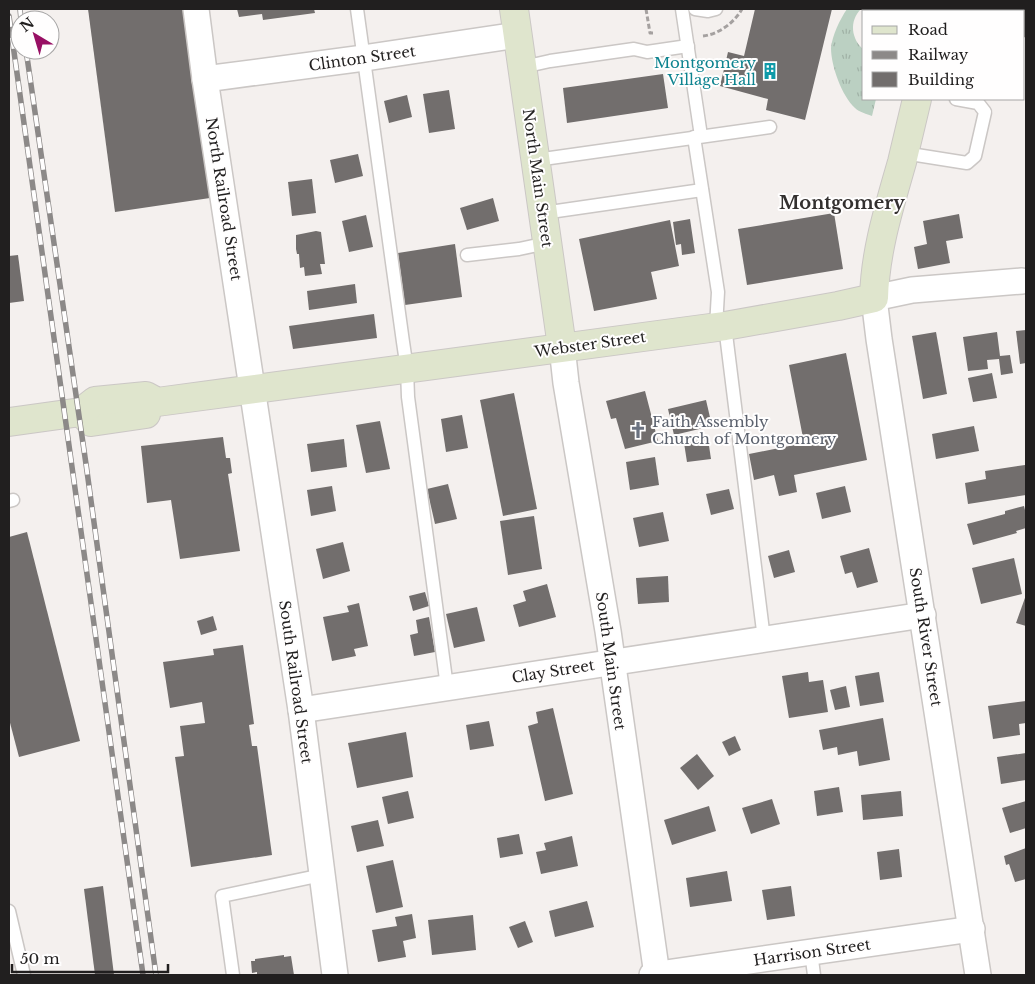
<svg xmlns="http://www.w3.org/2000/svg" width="1035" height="984" viewBox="0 0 1035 984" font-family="'Libre Baskerville',serif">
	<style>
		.grass { fill: url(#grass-tufts) }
		.building { fill: #726e6d }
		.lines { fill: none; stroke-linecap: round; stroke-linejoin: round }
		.lane-casing { stroke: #cbc7c5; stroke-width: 15 }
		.street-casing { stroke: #cbc7c5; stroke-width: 28 }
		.secondary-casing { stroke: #cbc7c5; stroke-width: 30 }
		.path { stroke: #a5a1a0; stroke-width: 3; stroke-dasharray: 5 2.5; stroke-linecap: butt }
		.lane { stroke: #fff; stroke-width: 12 }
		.street { stroke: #fff; stroke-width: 25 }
		.secondary { stroke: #dfe5cd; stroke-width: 28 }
		.rail-casing { stroke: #8c8988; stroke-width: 5.5 }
		.rail { stroke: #fffefe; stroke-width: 4; stroke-dasharray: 11; stroke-linecap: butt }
		.labels { text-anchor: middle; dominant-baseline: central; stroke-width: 4; stroke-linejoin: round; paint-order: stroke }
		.street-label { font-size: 15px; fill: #211f1f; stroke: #fffefe }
		.culture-label { font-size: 15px; fill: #0d838f; stroke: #fffefe; text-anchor: end }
		.worship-label { font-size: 15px; fill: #5b616d; stroke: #fffefe; text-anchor: start }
		.quarter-label { font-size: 18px; font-weight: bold; fill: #33302f; stroke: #fffefe }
	</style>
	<defs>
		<pattern id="grass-tufts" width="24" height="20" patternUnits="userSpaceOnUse" patternTransform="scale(1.25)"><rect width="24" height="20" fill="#bbd0c2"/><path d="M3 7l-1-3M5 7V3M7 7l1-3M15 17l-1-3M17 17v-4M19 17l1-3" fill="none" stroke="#a0b2a6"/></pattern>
	</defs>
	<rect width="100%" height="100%" fill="#f4f0ee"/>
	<path class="grass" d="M847 9H861C849 21 851 39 864 50V99H876L872 116C867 114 859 112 855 108 842 96 831 66 831 48 832 36 840 19 847 9Z"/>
	<g class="building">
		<path d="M88 9H184L210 198 115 212Z"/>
		<path d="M237 9H314L315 13 263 20 262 14 239 17Z"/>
		<path d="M755 9H832L805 120 766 110 768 99 720 86 728 52 744 56Z"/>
		<path d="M987 9H1026V38L1024 37V11H987Z"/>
		<path d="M663 74 668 108 567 123 563 88Z"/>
		<path d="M449 90 455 129 429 133 423 94Z"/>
		<path d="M407 95 412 117 389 123 384 101Z"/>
		<path d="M358 154 363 176 335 183 330 160Z"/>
		<path d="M312 179 316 213 292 216 288 182Z"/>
		<path d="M493 198 499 221 467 230 460 208Z"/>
		<path d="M834 213 843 269 747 285 738 229Z"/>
		<path d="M959 214 963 238 946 241 950 263 918 269 914 247 927 244 923 221Z"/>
		<path d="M366 215 373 247 349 252 342 221Z"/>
		<path d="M690 219 695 253 682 255 681 244 676 245 673 222Z"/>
		<path d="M670 220 679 266 651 272 657 299 594 311 579 239Z"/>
		<path d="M316 231 321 232 325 264H320L322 274 305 276 304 267 300 268 299 254H297L296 249V235Z"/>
		<path d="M455 244 462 297 405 305 398 253Z"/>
		<path d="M18 255 24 301 9 303V256Z"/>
		<path d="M355 284 357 303 309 310 307 291Z"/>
		<path d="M374 314 377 338 293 349 289 326Z"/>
		<path d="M1026 330V363L1020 364 1016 331Z"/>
		<path d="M936 332 947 394 923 399 912 336Z"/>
		<path d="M997 332 1000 356 1010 355 1013 373 1001 375 999 359 987 360 988 369 968 371 963 337Z"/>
		<path d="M846 353 867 460 794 475 797 492 779 496 774 475 754 480 749 454 804 443 789 365Z"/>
		<path d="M992 373 997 398 973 402 968 378Z"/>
		<path d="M645 391 658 441 625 449 616 418 611 419 606 401Z"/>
		<path d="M514 393 537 509 503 516 480 400Z"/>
		<path d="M706 400 712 426 674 435 668 409Z"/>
		<path d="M462 415 468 448 446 452 441 419Z"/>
		<path d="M380 421 390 469 366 473 356 425Z"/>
		<path d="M974 426 979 451 936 459 932 434Z"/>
		<path d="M223 437 226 458H230L232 473 228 474 240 551 180 559 171 500 147 503 141 446Z"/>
		<path d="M344 439 347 467 311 472 307 444Z"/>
		<path d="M708 439 711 459 687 462 684 443Z"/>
		<path d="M655 457 659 485 630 490 626 462Z"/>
		<path d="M1025 465 1026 495 968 504 965 483 986 479 985 471Z"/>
		<path d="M448 484 457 519 435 524 427 489Z"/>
		<path d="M332 486 336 511 311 516 307 490Z"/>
		<path d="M845 486 851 512 822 519 816 493Z"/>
		<path d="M729 489 734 509 711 515 706 494Z"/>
		<path d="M1024 506 1026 514V528L1016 531 1017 533 973 545 967 524 1005 514V511Z"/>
		<path d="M663 512 669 541 639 547 633 518Z"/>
		<path d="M534 516 542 569 508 575 500 521Z"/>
		<path d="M27 532 80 741 19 757 9 719V537Z"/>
		<path d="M343 542 350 571 323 579 316 549Z"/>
		<path d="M869 548 878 582 857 588 852 572 845 574 840 556Z"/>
		<path d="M789 550 795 572 774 578 768 556Z"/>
		<path d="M1014 558 1022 594 981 604 972 568Z"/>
		<path d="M668 576 669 602 638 604 636 578Z"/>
		<path d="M547 584 556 617 519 627 513 605 526 601 523 591Z"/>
		<path d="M425 592 429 606 413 611 409 596Z"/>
		<path d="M1026 595V626L1016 623Z"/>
		<path d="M359 603 368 646 354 649 356 656 332 661 323 617 349 612 347 606Z"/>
		<path d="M477 607 485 641 454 648 446 614Z"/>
		<path d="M213 616 217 630 201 635 197 621Z"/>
		<path d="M429 617 435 652 414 656 410 635 418 633 416 620Z"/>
		<path d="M243 645 254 724 249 725 252 746H257L272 855 191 867 175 757 184 756 180 726 205 723 202 702 170 708 163 662 214 655 213 649Z"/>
		<path d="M808 672 809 682 823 680 828 712 789 718 782 676Z"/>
		<path d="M879 672 884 702 860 706 855 676Z"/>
		<path d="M846 686 850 707 835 710 830 690Z"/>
		<path d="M1026 701V723L1019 724 1020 735 993 739 988 706Z"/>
		<path d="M553 708 573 794 545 801 528 726 538 723 536 712Z"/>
		<path d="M883 718 890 760 859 766 857 751 838 755 837 747 823 750 819 730Z"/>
		<path d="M489 721 494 746 470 750 466 725Z"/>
		<path d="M406 732 413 777 357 788 348 743Z"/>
		<path d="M735 736 741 750 729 756 722 742Z"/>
		<path d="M1026 753V780L1001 784 997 757Z"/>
		<path d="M697 754 714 776 698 790 680 768Z"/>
		<path d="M839 787 843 812 817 816 814 791Z"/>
		<path d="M408 791 414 818 388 824 382 797Z"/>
		<path d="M901 791 903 816 863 820 861 795Z"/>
		<path d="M772 799 780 824 751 834 742 808Z"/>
		<path d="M1026 801V828L1010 833 1002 808Z"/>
		<path d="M709 806 716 831 672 845 664 820Z"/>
		<path d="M378 820 384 846 357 852 351 826Z"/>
		<path d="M519 834 523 854 500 858 497 838Z"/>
		<path d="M572 836 578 866 541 874 536 852 546 850 544 843Z"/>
		<path d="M1026 848V879L1015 882 1009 864 1006 865 1004 856Z"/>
		<path d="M899 849 902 877 880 880 877 852Z"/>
		<path d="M393 860 403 907 376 913 366 866Z"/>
		<path d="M727 871 732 901 690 907 686 878Z"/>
		<path d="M103 886 114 975H95L84 889Z"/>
		<path d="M791 886 795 916 767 920 762 890Z"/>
		<path d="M587 901 594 927 555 937 549 911Z"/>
		<path d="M412 914 416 938 403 941 406 957 378 962 372 930 397 926 395 917Z"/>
		<path d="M473 915 476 950 432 955 428 920Z"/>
		<path d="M525 921 533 942 518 948 509 927Z"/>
		<path d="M284 955V957L291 956 294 975H257V972L252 973 251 961H255V959Z"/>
	</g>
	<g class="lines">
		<g class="lane-casing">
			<g id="lane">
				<path d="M357 9 403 342 407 369 408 397 447 687"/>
				<path d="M682 9 701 136"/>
				<path d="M695 9 708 11 716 9"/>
				<path d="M523 67 550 61 634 49 647 52 688 46"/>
				<path d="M694 137 718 292 716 327"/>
				<path d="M904 153 967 163 975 156 985 112 978 103 956 99"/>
				<path d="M536 160 770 127"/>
				<path d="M543 213 702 190"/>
				<path d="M467 255 519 249 547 243"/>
				<path d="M725 326 764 639"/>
				<path d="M9 501 13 500"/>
				<path d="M9 911 24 975"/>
				<path d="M811 952 814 975"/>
				<path d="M233 975 222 896 322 875"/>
			</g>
		</g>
		<g class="street-casing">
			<g id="street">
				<path d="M196 9 205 79 301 710 335 975"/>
				<path d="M205 79 364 58 518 35"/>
				<path d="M562 347 566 383 608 631 657 975"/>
				<path d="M301 710 923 615"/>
				<path d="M652 975 972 929"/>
				<path d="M978 975 879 339 874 298 912 290 1022 281"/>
			</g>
		</g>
		<g class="secondary-casing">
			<g id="secondary">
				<path d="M514 9 562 347"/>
				<path d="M937 11 938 9"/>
				<path d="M81 412 91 422 146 414"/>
				<path d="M9 422 81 412 95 401 146 396 157 402 725 326 838 306 874 298C875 251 889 208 902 162 907 141 912 120 917 99"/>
			</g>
		</g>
		<g class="path">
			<path d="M646 9 650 33H653"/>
			<path d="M703 36C719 34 734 23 742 9"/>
		</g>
		<use href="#lane" class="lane"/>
		<use href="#street" class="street"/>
		<use href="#secondary" class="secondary"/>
		<g class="rail-casing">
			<g id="rail">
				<path d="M20 9 21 20"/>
				<path d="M9 16 143 975"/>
				<path d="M26 50 86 464 156 975"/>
			</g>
		</g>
		<use href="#rail" class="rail"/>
	</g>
	<defs>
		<g id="building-bare" transform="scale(1.35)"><path d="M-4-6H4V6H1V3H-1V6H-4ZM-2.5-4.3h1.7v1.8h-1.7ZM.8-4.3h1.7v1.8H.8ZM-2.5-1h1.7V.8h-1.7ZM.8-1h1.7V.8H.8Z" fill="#0f9aa8" stroke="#fffefe" stroke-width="2.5" paint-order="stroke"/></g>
		<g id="church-bare" transform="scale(1.35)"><path d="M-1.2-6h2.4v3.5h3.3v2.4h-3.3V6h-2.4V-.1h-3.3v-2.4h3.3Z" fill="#6b7280" stroke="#fffefe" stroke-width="2.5" paint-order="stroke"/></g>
	</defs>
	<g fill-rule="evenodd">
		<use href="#building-bare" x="770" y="71"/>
		<use href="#church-bare" x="638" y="430"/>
	</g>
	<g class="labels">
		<g class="street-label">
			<text transform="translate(362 58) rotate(-8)">Clinton Street</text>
			<text transform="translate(538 178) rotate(82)">North Main Street</text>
			<text transform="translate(224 199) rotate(81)">North Railroad Street</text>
			<text transform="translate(590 344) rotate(-8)">Webster Street</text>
			<text transform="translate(926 637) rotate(81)">South River Street</text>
			<text transform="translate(611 661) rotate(82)">South Main Street</text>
			<text transform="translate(553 671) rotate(-9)">Clay Street</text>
			<text transform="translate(296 682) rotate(82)">South Railroad Street</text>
			<text transform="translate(812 952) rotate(-8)">Harrison Street</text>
		</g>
		<g class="culture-label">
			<text x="756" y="62">Montgomery<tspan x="756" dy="17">Village Hall</tspan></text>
		</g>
		<g class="worship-label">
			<text x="652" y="421">Faith Assembly<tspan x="652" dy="17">Church of Montgomery</tspan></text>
		</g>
		<g class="quarter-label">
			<text x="842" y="203">Montgomery</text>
		</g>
	</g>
	<rect width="1035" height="984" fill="none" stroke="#211f1f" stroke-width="20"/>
	<rect x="862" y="10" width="162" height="90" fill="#fffefe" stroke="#a6a5a5"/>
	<rect x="872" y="26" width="25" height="8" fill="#dfe5cd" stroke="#a6a5a5"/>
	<text x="908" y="35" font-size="15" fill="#211f1f">Road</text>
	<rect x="872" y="51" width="25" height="8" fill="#8c8988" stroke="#a6a5a5"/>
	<text x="908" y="60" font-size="15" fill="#211f1f">Railway</text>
	<rect x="872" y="72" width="25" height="15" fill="#726e6d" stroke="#a6a5a5"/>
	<text x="908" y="85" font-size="15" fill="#211f1f">Building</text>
	<g transform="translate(35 35) rotate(322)"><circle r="24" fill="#fffefe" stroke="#a6a5a5"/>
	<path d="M0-4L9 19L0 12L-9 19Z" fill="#980f64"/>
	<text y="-8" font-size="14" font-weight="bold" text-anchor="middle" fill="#211f1f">N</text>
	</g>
	<path d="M12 964v8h156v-8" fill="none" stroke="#211f1f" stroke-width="2.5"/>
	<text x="20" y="964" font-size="15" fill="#211f1f" stroke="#fffefe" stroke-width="4" paint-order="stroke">50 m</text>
</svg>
